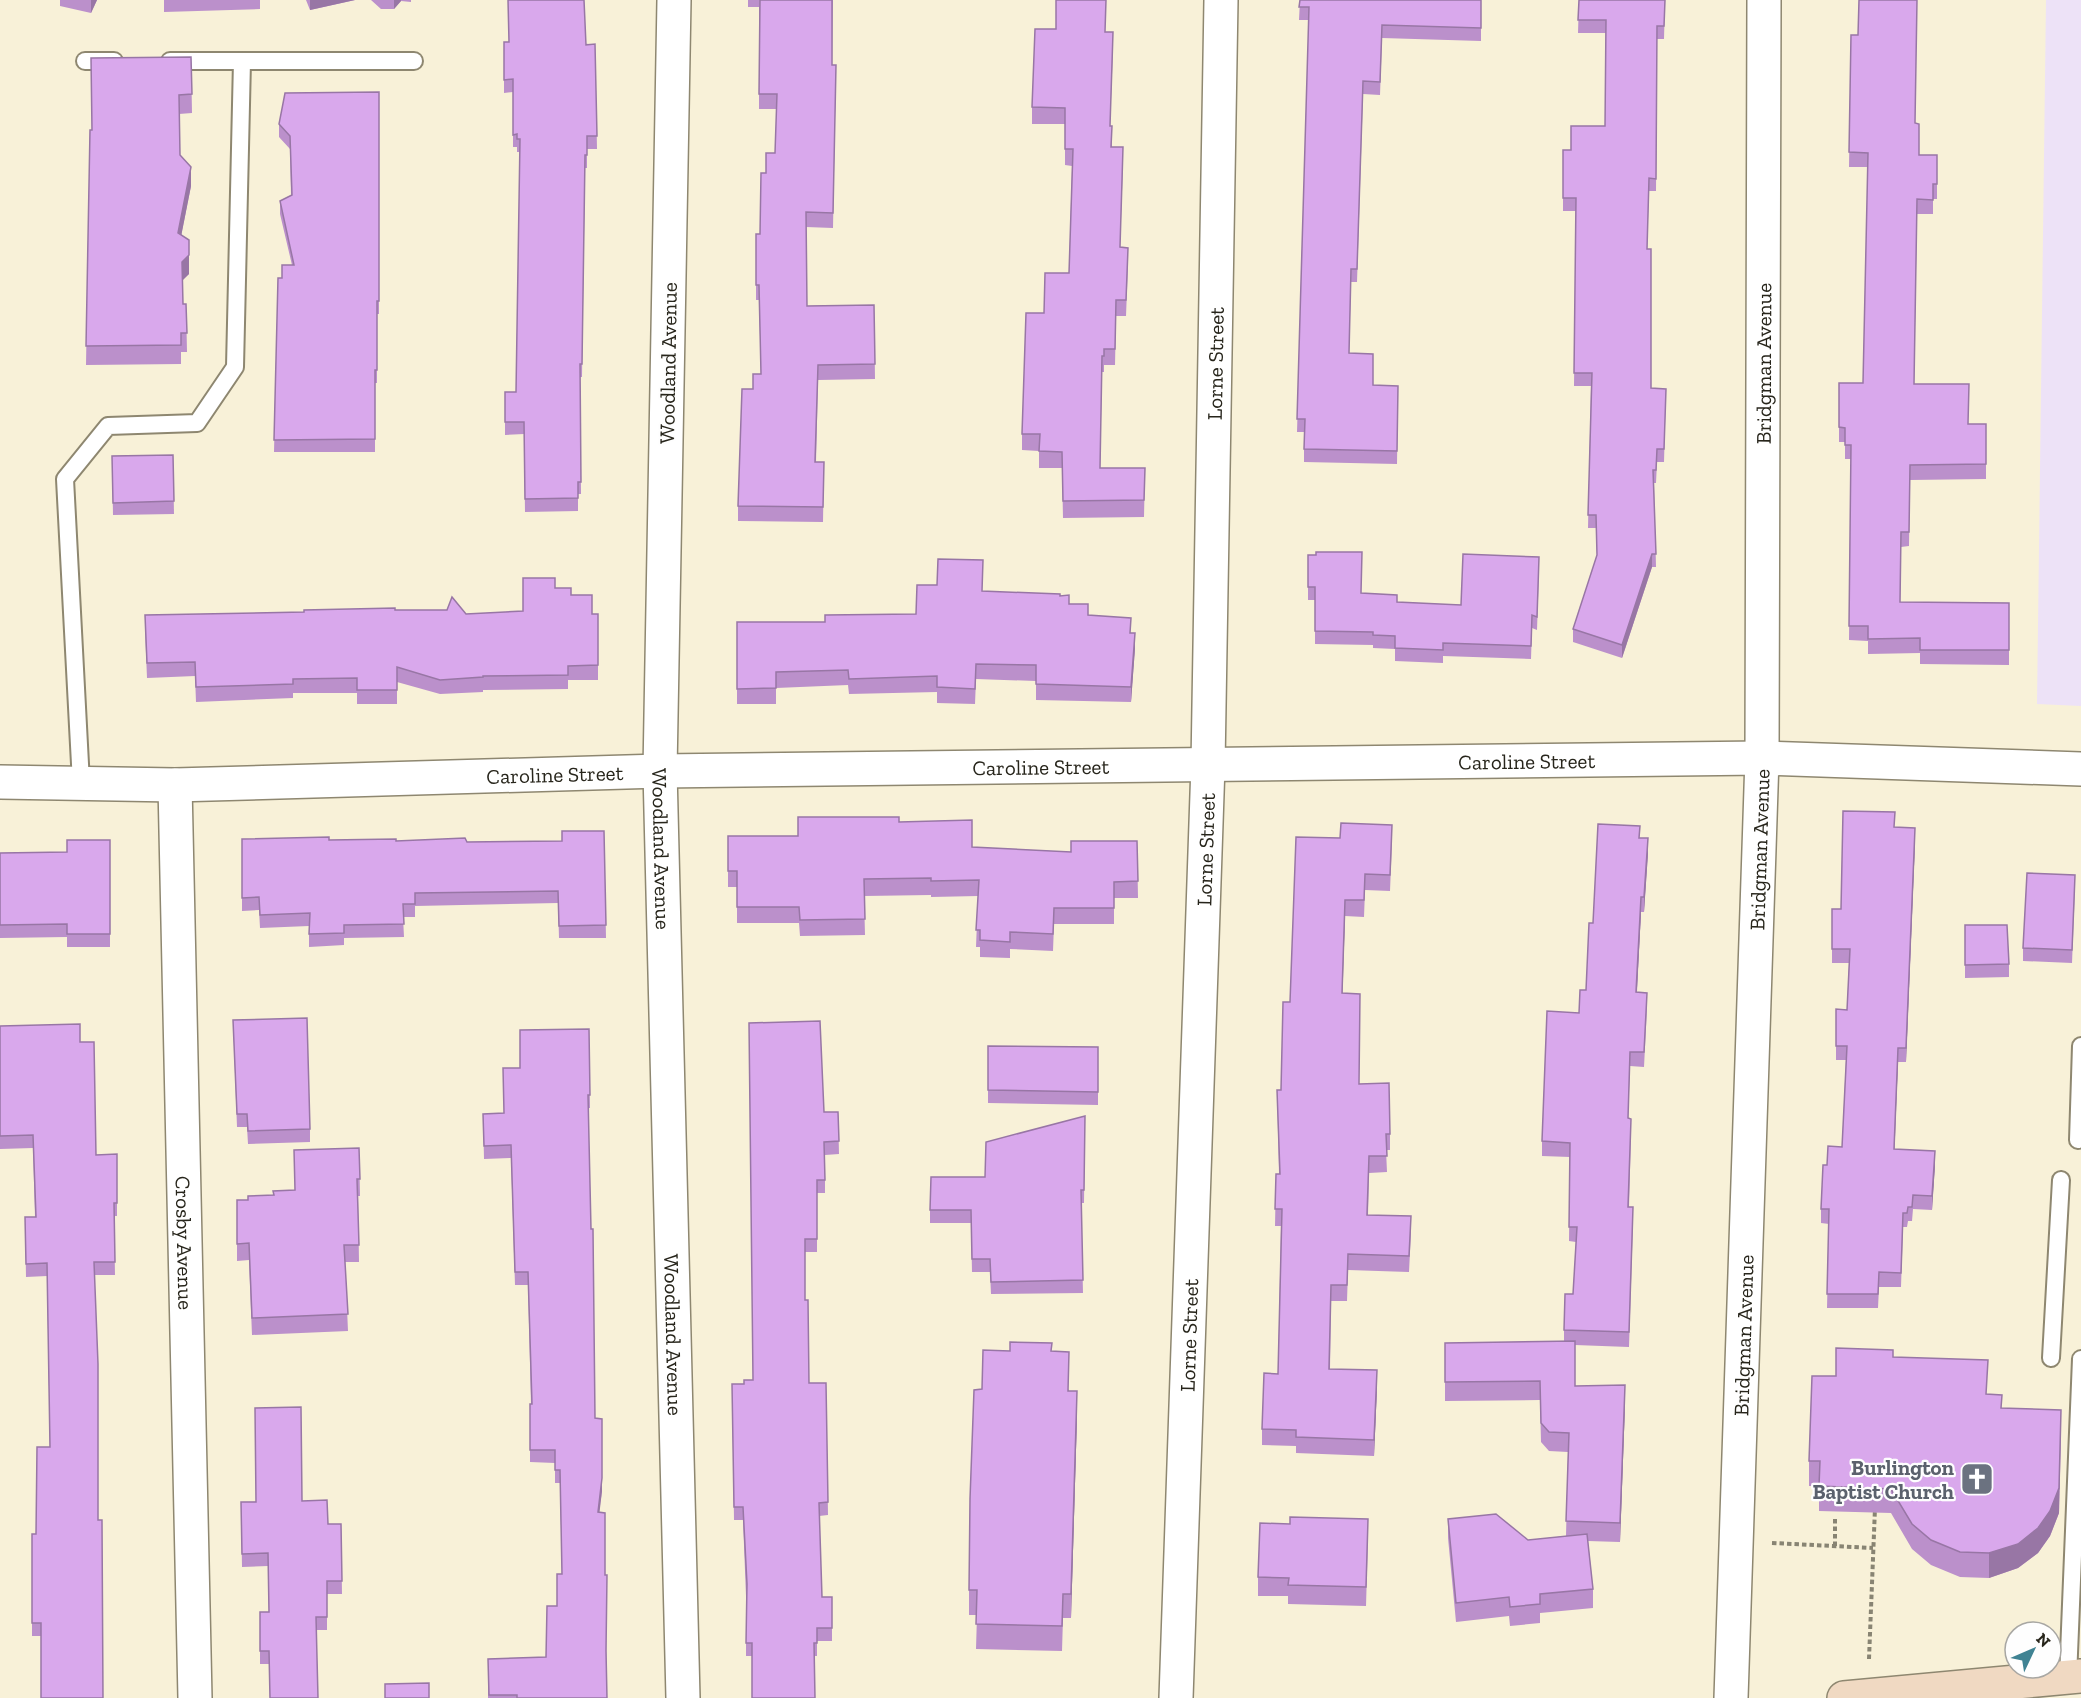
<svg xmlns="http://www.w3.org/2000/svg" width="2081" height="1698" viewBox="0 0 2081 1698" font-family="'Zilla Slab',serif">
	<style>
		.commercial { fill: #ede2f7 }
		.lines { fill: none; stroke-linecap: round; stroke-linejoin: round }
		.service-casing { stroke: #8e8770; stroke-width: 20 }
		.minor-casing { stroke: #8e8770; stroke-width: 36 }
		.secondary-casing { stroke: #8e8770; stroke-width: 36 }
		.path { stroke: #888473; stroke-width: 4; stroke-dasharray: 4.5 3; stroke-linecap: butt }
		.service { stroke: #fff; stroke-width: 16 }
		.minor { stroke: #fff; stroke-width: 33 }
		.secondary { stroke: #f0d9c2; stroke-width: 33 }
		.wall { fill: #bb90cb }
		.shaded-wall { fill: #9876a5 }
		.building { fill: #d9a8ec; stroke: #9876a5; stroke-width: 1.5 }
		.labels { text-anchor: middle; dominant-baseline: central; stroke-width: 4.5; stroke-linejoin: round; paint-order: stroke }
		.street-label { font-size: 21px; fill: #27251b; stroke: #fefefe }
		.worship-label { font-size: 21px; font-weight: bold; fill: #5b616d; stroke: #fefefe; text-anchor: end }
	</style>
	<rect width="100%" height="100%" fill="#f8f1d8"/>
	<path class="commercial" d="M2046 0H2081V706L2037 704Z"/>
	<g class="lines">
		<g class="service-casing">
			<g id="service">
				<path d="M85 61H114"/>
				<path d="M170 61H414"/>
				<path d="M81 783 65 479 108 426 197 423 235 367 242 61"/>
				<path d="M2078 1140 2081 1046"/>
				<path d="M2051 1358 2061 1180"/>
				<path d="M2068 1678 2081 1359"/>
			</g>
		</g>
		<g class="minor-casing">
			<g id="minor">
				<path id="s1" d="M674 0 660 771 683 1698"/>
				<path id="s2" d="M0 782 175 785 660 771 1762 758 2081 769"/>
				<path id="s3" d="M175 785 195 1698"/>
				<path id="s4" d="M1176 1698 1208 765 1221 0"/>
				<path id="s5" d="M1731 1698 1762 758 1764 0"/>
			</g>
		</g>
		<g class="secondary-casing">
			<path id="secondary" d="M1844 1698 2081 1676"/>
		</g>
		<g class="path">
			<path d="M1772 1543 1873 1548"/>
			<path d="M1835 1546V1519"/>
			<path d="M1869 1659 1875 1508"/>
		</g>
		<use href="#service" class="service"/>
		<use href="#minor" class="minor"/>
		<use href="#secondary" class="secondary"/>
	</g>
	<g class="wall">
		<path d="M60 0H97L91 13 60 6Z"/>
		<path d="M164 0H260V9L164 12Z"/>
		<path d="M306 0H355L310 10Z"/>
		<path d="M371 0H411V2L401 1 394 9H381Z"/>
		<path d="M748 0H833L832 65H836L833 228 806 227 807 306 874 305 875 379 818 380 816 462H824L823 522 738 521V506L753 389 761 374 759 300H756V234H760L766 173 775 153 777 109H759V7H748Z"/>
		<path d="M1300 0H1481V41L1382 38 1380 95 1363 94 1357 282H1351L1349 353 1373 385 1398 386 1397 464 1304 462V432H1297L1309 20H1299Z"/>
		<path d="M1579 0H1665L1664 39H1657L1656 191H1649L1647 249 1651 388 1666 389 1664 462H1657L1656 483H1654L1656 567H1652L1622 658 1573 642V629L1597 556 1596 528H1588L1591 386H1574L1576 211H1563V150H1571L1605 126 1606 33H1578Z"/>
		<path d="M1056 29 1105 32 1113 49 1110 126 1112 147 1123 164 1120 247 1128 264 1126 316H1116L1115 365H1104V372H1102L1100 468H1145L1144 517 1063 518 1062 468H1039V451L1022 450V434L1044 313 1069 273 1072 166 1065 165V124H1032V107Z"/>
		<path d="M1851 35H1858L1915 123 1919 155H1937V199H1933V214H1917L1914 384 1968 424H1986V479L1910 480 1909 546 1901 547 1900 602 2009 603V665L1920 664V653L1868 654V641L1849 640 1851 459H1845V442H1839V383H1863L1868 167H1849Z"/>
		<path d="M504 42 595 44 597 149H587V168H585L582 377H580L581 494H578V511L525 512 524 434 505 435V392H516L520 152H517V147H513V92L504 93Z"/>
		<path d="M191 57 192 113 179 114 180 155 191 186 181 236 189 274 182 280 183 304H186L187 352H181V364L86 365 90 130H92Z"/>
		<path d="M379 92V314H377V383H375V452H274L278 278H282V265H292L280 214V201L291 195 290 149 279 137V124Z"/>
		<path d="M173 455 174 514 113 515 112 456Z"/>
		<path d="M1308 555 1361 593 1397 602 1461 605 1539 570 1537 630 1532 628 1531 659 1443 656V663L1395 661V649L1373 648V645L1315 644V600H1308Z"/>
		<path d="M555 588 571 595 592 614H598V680H568V689L483 690V692L440 694 397 682V704H357V693H293V698L196 702 195 676 147 678 145 629 304 612 395 610 466 614 523 611Z"/>
		<path d="M982 591 1060 596 1069 604 1088 615 1131 633 1135 648 1131 702 1036 700V681L976 679 975 704 937 703V692L849 694 848 685 776 688V704H737V622H825L916 614Z"/>
		<path d="M899 822 972 847 1071 852 1137 841 1138 898H1114V924H1054L1053 951 1010 949V958L980 957V947H976L978 896 931 897V895L864 896 865 935 800 936 799 923H737V887H728V836H798Z"/>
		<path d="M1895 828 1915 842 1906 1062H1898L1894 1149 1935 1165 1932 1210 1913 1209 1912 1221H1908L1907 1227H1903L1901 1287H1879L1878 1308H1827L1829 1224 1821 1223V1209L1827 1165 1842 1147 1846 1060H1836V1009L1847 1010 1849 963H1832V909H1841Z"/>
		<path d="M604 831 606 938H559L558 903 415 906V917H403L404 937 344 938V945L309 947V926L260 928 259 910 242 911V839L467 842 562 841Z"/>
		<path d="M1340 838 1392 841 1390 891 1365 890 1364 917 1345 916 1342 993 1359 1084 1390 1134V1150H1386L1387 1172 1369 1173 1368 1215 1411 1232 1409 1272 1348 1270 1347 1301H1331L1330 1369 1377 1387 1374 1456 1296 1453V1446L1262 1445V1429L1278 1374 1281 1226H1275L1276 1174H1279L1277 1090H1281L1290 1002Z"/>
		<path d="M1640 838 1648 853 1644 912H1641L1637 992 1647 1007 1644 1067 1630 1066 1628 1118 1631 1133 1629 1207 1633 1222 1629 1347 1575 1345V1386L1625 1404 1620 1542 1588 1541 1593 1589V1608L1540 1613V1623L1510 1626 1509 1616 1456 1622 1448 1538V1519L1528 1540 1566 1536 1568 1452 1549 1451 1541 1442 1540 1400 1445 1401V1343L1564 1341V1330L1573 1294 1576 1242 1569 1241 1570 1157 1542 1156V1141L1586 990 1593 923Z"/>
		<path d="M110 840V947H67V937L0 938V853L67 852Z"/>
		<path d="M2075 888 2072 963 2023 961V948Z"/>
		<path d="M1965 925 2009 964V977L1965 978Z"/>
		<path d="M233 1020 310 1129V1142L248 1144 247 1127H237Z"/>
		<path d="M0 1026 80 1042 96 1155 117 1154V1216H114L115 1275H94L41 1636H32V1534H36L50 1447 47 1276 26 1277 25 1217H35L33 1148 0 1149Z"/>
		<path d="M589 1029 590 1108H588L595 1418 602 1491 599 1512 605 1575 607 1698H488V1659L546 1657 557 1606 562 1574 560 1483H555V1463L530 1462V1404H531L528 1285H515L511 1158 484 1159 483 1114 504 1113 520 1068Z"/>
		<path d="M988 1046 1098 1047V1105L988 1103Z"/>
		<path d="M824 1112H838L839 1154 825 1155V1193H817V1252H805V1300L809 1383H826L828 1515 819 1516 822 1597H832V1641H817V1656H746V1596L743 1520H734L732 1384H744L753 1380Z"/>
		<path d="M1085 1116 1084 1203H1081L1083 1293 991 1294 990 1272H972L971 1223H930V1210Z"/>
		<path d="M359 1148 360 1196H358L359 1262H345L348 1331 252 1335 249 1260 237 1261V1200H248L295 1190Z"/>
		<path d="M1052 1351 1069 1391 1077 1416 1071 1618H1063L1062 1651 976 1649 977 1615H969V1590L982 1389Z"/>
		<path d="M1893 1357 1987 1394 2002 1408 2061 1435 2059 1513 2050 1536 2038 1553 2018 1568 1989 1578 1960 1577 1931 1565 1912 1549 1891 1513 1819 1511V1486H1809V1461Z"/>
		<path d="M302 1501 328 1524H341L342 1594H327V1630H317L269 1664H260V1612H269L268 1566 242 1567 241 1502Z"/>
		<path d="M1368 1538 1366 1606 1288 1604V1596H1258V1577Z"/>
	</g>
	<g class="shaded-wall">
		<path d="M91 0H97L91 13Z"/>
		<path d="M310 0H355L310 10Z"/>
		<path d="M394 0H401V1L394 9Z"/>
		<path d="M191 167V186L178 252V233Z"/>
		<path d="M189 255V274L182 281V262Z"/>
		<path d="M1652 554V567L1622 658V645Z"/>
		<path d="M1135 633V648L1131 702V687Z"/>
		<path d="M1915 828V842L1906 1062V1048Z"/>
		<path d="M1648 838V853L1644 912V897Z"/>
		<path d="M1641 897V912L1636 1007V992Z"/>
		<path d="M1345 900V916L1342 1010V993Z"/>
		<path d="M1898 1048V1062L1894 1163V1149Z"/>
		<path d="M1935 1151V1165L1932 1210V1196Z"/>
		<path d="M1377 1370V1387L1374 1456V1440Z"/>
		<path d="M1625 1385V1404L1620 1542V1523Z"/>
		<path d="M1077 1391V1416L1071 1618V1594Z"/>
		<path d="M2061 1410 2059 1513 2050 1536 2038 1553 2018 1568 1989 1578V1553Z"/>
		<path d="M602 1478V1491L598 1525V1512Z"/>
	</g>
	<g class="building">
		<path d="M508 0H584L586 45 595 44 597 136H587V155H585L582 364H580L581 482H578V498L525 499 524 422H505V392H516L520 139H517V134L513 135V79L504 80V42H509Z"/>
		<path d="M760 0H832V65H836L833 213 806 212 807 306 874 305 875 364 818 365 815 462H824L823 507 738 506 742 389H753V374H761L759 285H756V234H760L761 173H766V153H775L777 94H759Z"/>
		<path d="M1056 0H1106L1105 32H1113L1110 126H1112L1111 147H1123L1120 247 1128 248 1126 300H1116L1115 349H1104V356H1102L1100 468H1145L1144 500 1063 501 1062 452 1039 451 1040 434H1022L1026 313H1044L1045 273H1069L1073 149H1065V108L1032 107 1035 29H1056Z"/>
		<path d="M1300 0H1481V28L1382 25 1380 82 1363 81 1357 269H1351L1349 353 1373 354V385L1398 386 1397 451 1304 449 1305 419H1297L1309 7H1299Z"/>
		<path d="M1579 0H1665L1664 26H1657L1656 179 1649 178 1647 249H1651V388L1666 389 1664 449H1657L1656 470H1653L1656 554H1652L1622 645 1573 629 1597 555 1596 515H1588L1592 373H1574L1576 198H1563V150H1571V126H1605L1606 20H1578Z"/>
		<path d="M1859 0H1917L1915 123 1919 124V155H1937V184H1933V200L1917 199 1914 384H1969L1968 424H1986V464L1910 465 1909 532H1901L1900 602 2009 603V650H1920V638L1868 639V626H1849L1851 445H1845V428L1839 427V383H1863L1868 153 1849 152 1851 35H1858Z"/>
		<path d="M191 57 192 94 179 95 180 155 191 167 178 233 189 240V255L182 262 183 304H186L187 333H181V345L86 346 90 130H92L91 58Z"/>
		<path d="M379 92V301H377V370H375V439L274 440 278 278H282V265H294L280 201 292 195 290 136 279 124 285 93Z"/>
		<path d="M173 455 174 501 113 503 112 456Z"/>
		<path d="M1316 552H1362L1361 593 1397 595V602L1461 605 1463 554 1539 557 1537 617 1532 615 1531 646 1443 643V650L1395 648V636L1373 635V632L1315 631V587H1308V555H1316Z"/>
		<path d="M938 559 983 560 982 591 1060 594V596L1069 595V604H1088V615L1131 618 1130 633H1135L1131 687 1036 684V665L976 664 975 689 937 687V676L849 679 848 670 776 672V688L737 689V622H825V615L916 614 917 585H937Z"/>
		<path d="M523 578H555V588H571V595H592V614H598V665L568 666V675L483 676V677L440 680 397 667V690H357V678L293 679V684L196 687 195 662 147 663 145 615 304 612V610L395 608V610H447L452 597 466 614 523 611Z"/>
		<path d="M1843 811 1895 812 1894 827 1915 828 1906 1048H1898L1894 1149 1935 1151 1932 1196 1913 1195 1912 1207H1908L1907 1213H1903L1901 1273 1879 1272 1878 1294H1827L1829 1209H1821L1823 1165H1827L1828 1146 1842 1147 1847 1046H1836V1009L1847 1010 1850 949H1832V909H1841Z"/>
		<path d="M798 817H899V822L972 820V847L1071 852V841H1137L1138 881 1114 882V908H1054L1053 934 1010 932V942L980 940V930H976L979 880 931 881V878L864 879 865 919 800 920 799 907H737V871H728V836H798Z"/>
		<path d="M1341 823 1392 825 1390 875 1365 874 1364 900H1345L1342 993 1360 994 1359 1084 1389 1083 1390 1134H1386L1387 1156H1369L1367 1215 1411 1216 1409 1256 1348 1254 1347 1285H1331L1329 1369 1377 1370 1374 1440 1296 1437V1430L1262 1429 1264 1373 1278 1374 1282 1209H1275L1276 1174H1280L1277 1090H1281L1283 1002H1290L1296 837 1340 838Z"/>
		<path d="M1598 824 1640 826 1639 838H1648L1644 897H1641L1636 992 1647 993 1644 1052H1630L1628 1118 1631 1119 1628 1207H1633L1629 1332 1564 1330 1565 1294H1573L1577 1227H1569L1570 1143 1542 1141 1547 1011 1579 1013 1580 990H1586L1589 923H1593Z"/>
		<path d="M562 831H604L606 925 559 926 558 891 415 893V904H403L404 924 344 925V933L309 934 310 913 260 915 259 897 242 898V839L329 837V840L396 839V841L465 838 467 842 562 841Z"/>
		<path d="M67 840H110V934H67V924L0 925V853L67 852Z"/>
		<path d="M2027 873 2075 875 2072 950 2023 948Z"/>
		<path d="M1965 925H2007L2009 964 1965 965Z"/>
		<path d="M307 1018 310 1129 248 1131 247 1114H237L233 1020Z"/>
		<path d="M820 1021 824 1112H838L839 1141 824 1142 825 1180H817V1239H805V1300H808L809 1383H826L828 1502 819 1503 822 1597H832V1628H817V1643H814L815 1698H752V1643H746L747 1584 743 1507H734L732 1384H744V1380H753L749 1023Z"/>
		<path d="M80 1024V1042H94L96 1155 117 1154V1203H114L115 1262H94L98 1364V1520H102L103 1698H41V1623H32V1534H36L37 1447H50L47 1263 26 1264 25 1217H36L33 1135 0 1136V1026Z"/>
		<path d="M589 1029 590 1095H588L591 1229H593L595 1418 602 1419V1478L598 1512 605 1513V1575H607L606 1651 607 1698H517V1695H489L488 1659 546 1657 547 1606H557V1574H562L560 1470H555V1450H530V1404H532L528 1272H515L511 1145 484 1146 483 1114 504 1113 503 1068H520V1030Z"/>
		<path d="M988 1046 1098 1047V1092L988 1090Z"/>
		<path d="M1085 1116 1084 1190H1081L1083 1280 991 1282 990 1259H972L971 1210H930L931 1177H985L986 1142Z"/>
		<path d="M359 1148 360 1179H357L359 1245H344L348 1314 252 1318 249 1243 237 1244V1200H248V1196L274 1195 273 1191 295 1190 294 1150Z"/>
		<path d="M1575 1341V1386L1625 1385 1620 1523 1566 1521 1569 1433 1549 1432 1541 1423 1540 1381 1445 1382V1343Z"/>
		<path d="M1010 1342 1052 1343 1051 1351 1069 1352 1068 1391H1077L1071 1594H1063L1062 1626 976 1624 977 1590H969L970 1499 974 1390 982 1389 983 1350 1010 1351Z"/>
		<path d="M1836 1348 1893 1350V1357L1988 1360 1986 1394 2002 1395 2001 1408 2061 1410 2059 1488 2050 1511 2038 1528 2018 1544 1989 1553 1960 1552 1931 1540 1912 1524 1891 1489 1819 1486 1820 1461H1809L1812 1376H1836Z"/>
		<path d="M301 1407 302 1501 327 1500 328 1524H341L342 1581H327V1617H316L318 1698H270L269 1651H260V1612H269L268 1553 242 1554 241 1502H256L255 1408Z"/>
		<path d="M1496 1514 1528 1540 1587 1534 1593 1589 1540 1594V1604L1510 1607 1509 1597 1456 1603 1448 1519Z"/>
		<path d="M1290 1517 1368 1519 1366 1587 1288 1585 1289 1578 1258 1577 1260 1523 1290 1524Z"/>
		<path d="M429 1683V1698H385V1684Z"/>
	</g>
	<defs>
		<g id="church-square" transform="scale(1.725)"><rect x="-9" y="-9" width="18" height="18" rx="4" fill="#6b7280" stroke="#fefefe"/><path d="M-1.2-6h2.4v3.5h3.3v2.4h-3.3V6h-2.4V-.1h-3.3v-2.4h3.3Z" fill="#fff"/></g>
	</defs>
	<g fill-rule="evenodd">
		<use href="#church-square" x="1977" y="1479"/>
	</g>
	<g class="labels">
		<g class="street-label">
			<text transform="translate(668 363) rotate(-89)">Woodland Avenue</text>
			<text stroke="none"><textPath href="#s4" startOffset="1335">Lorne Street</textPath></text>
			<text stroke="none"><textPath href="#s5" startOffset="1335">Bridgman Avenue</textPath></text>
			<text stroke="none"><textPath href="#s2" startOffset="1527">Caroline Street</textPath></text>
			<text stroke="none"><textPath href="#s2" startOffset="1041">Caroline Street</textPath></text>
			<text stroke="none"><textPath href="#s2" startOffset="555">Caroline Street</textPath></text>
			<text stroke="none"><textPath href="#s1" startOffset="849">Woodland Avenue</textPath></text>
			<text stroke="none"><textPath href="#s4" startOffset="849">Lorne Street</textPath></text>
			<text stroke="none"><textPath href="#s5" startOffset="849">Bridgman Avenue</textPath></text>
			<text stroke="none"><textPath href="#s3" startOffset="458">Crosby Avenue</textPath></text>
			<text stroke="none"><textPath href="#s1" startOffset="1335">Woodland Avenue</textPath></text>
			<text stroke="none"><textPath href="#s4" startOffset="363">Lorne Street</textPath></text>
			<text stroke="none"><textPath href="#s5" startOffset="363">Bridgman Avenue</textPath></text>
		</g>
		<g class="worship-label">
			<text x="1954" y="1467">Burlington<tspan x="1954" dy="24">Baptist Church</tspan></text>
		</g>
	</g>
	<g transform="translate(2033 1650) rotate(46)"><circle r="28" fill="#fefefe" stroke="#a8a7a3" stroke-width="1.5"/>
	<path d="M0-4.5L10 22L0 15L-10 22Z" fill="#408393"/>
	<text y="-9" font-size="16" font-weight="bold" text-anchor="middle" fill="#27251b">N</text>
	</g>
</svg>
